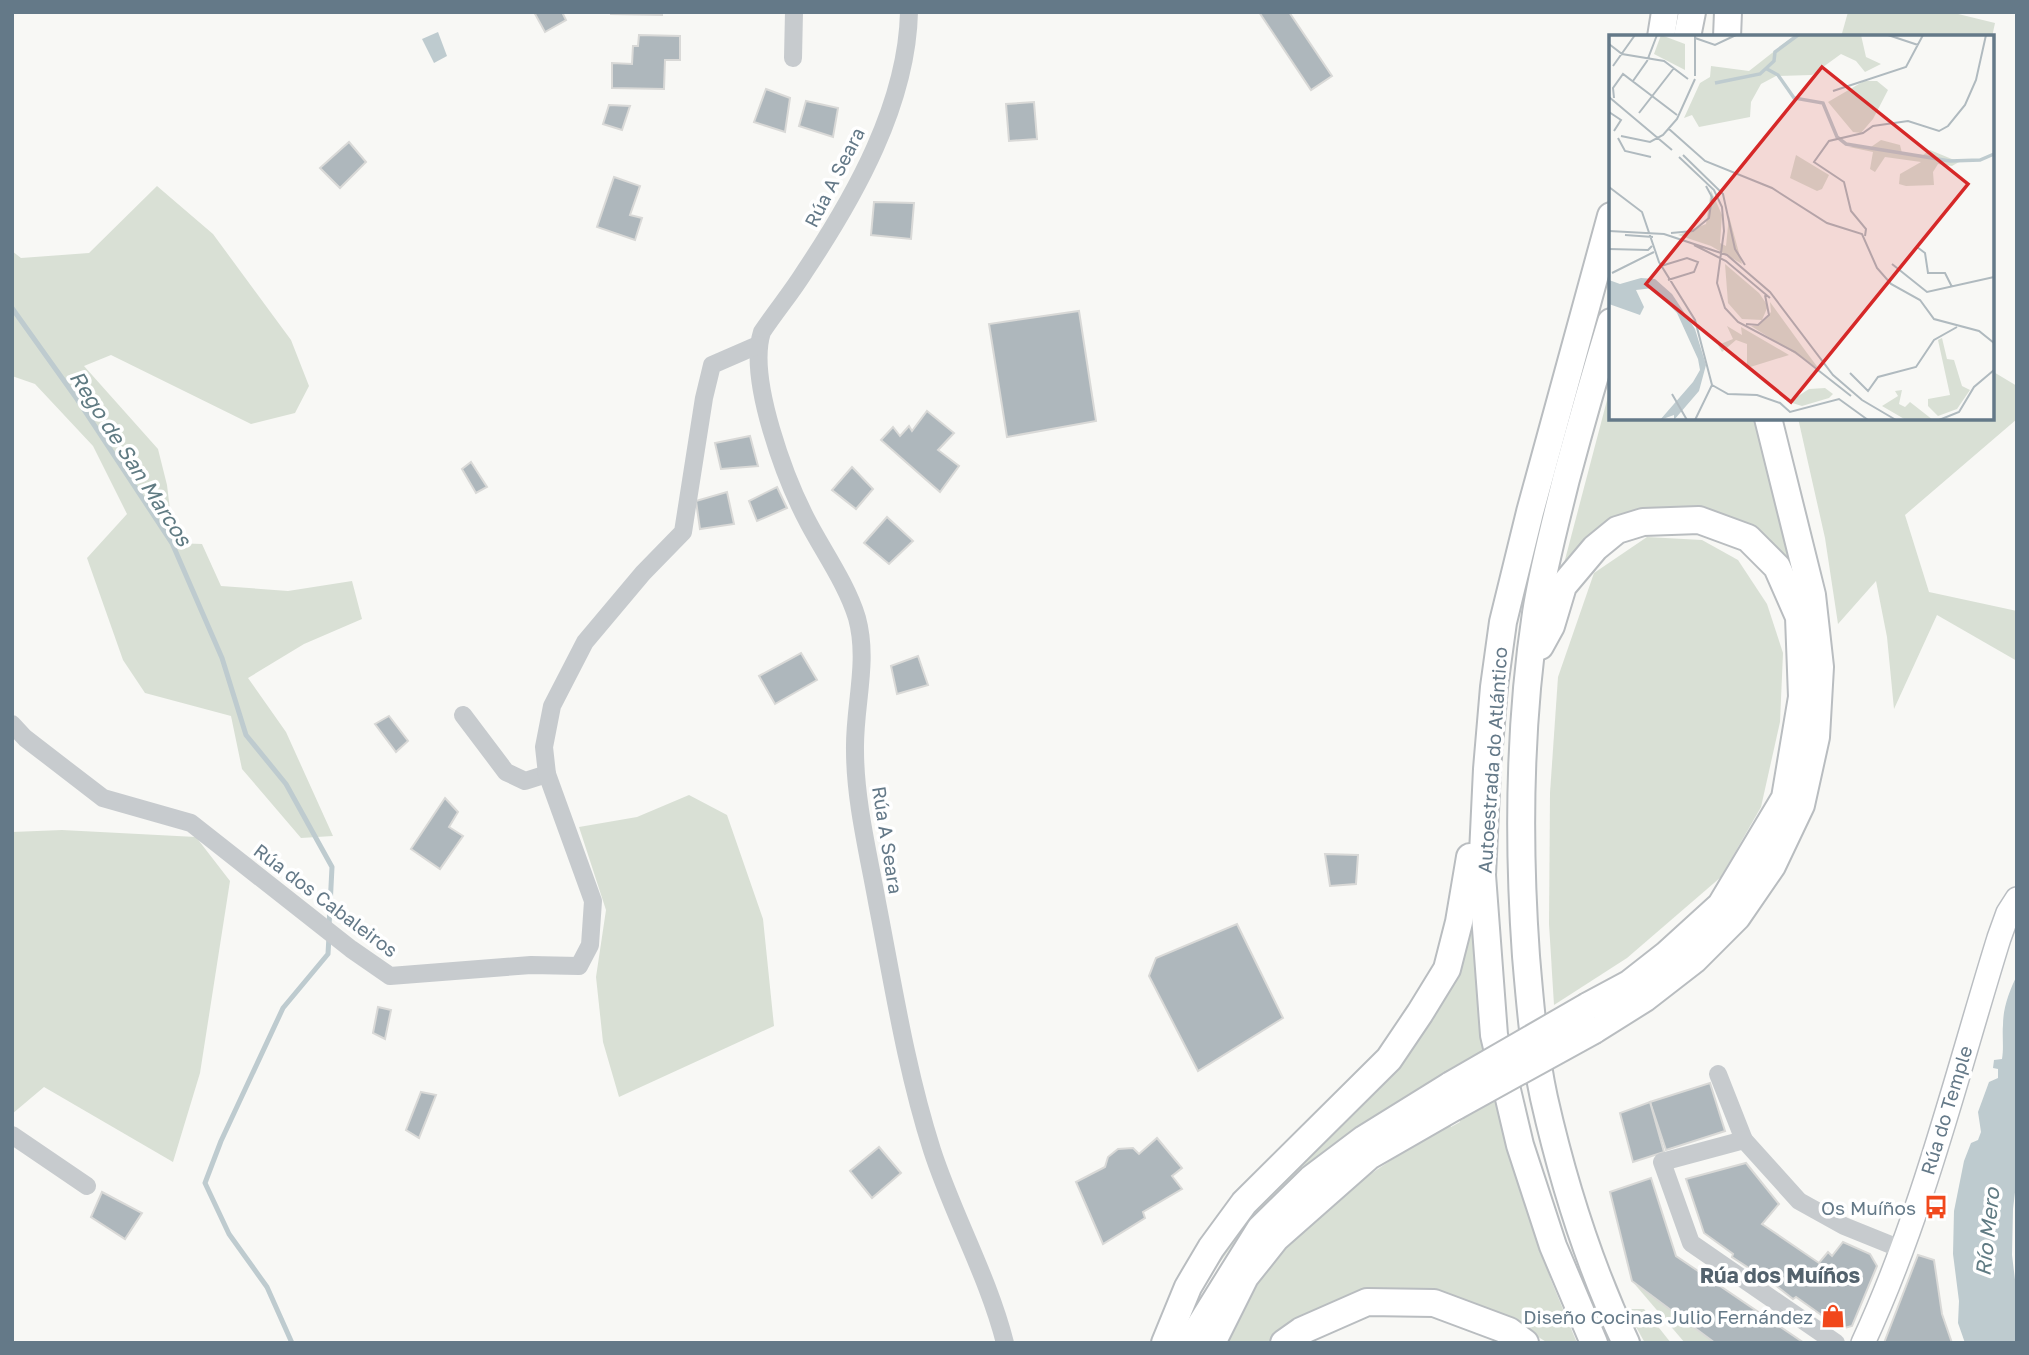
<svg xmlns="http://www.w3.org/2000/svg" width="2029" height="1355" viewBox="0 0 2029 1355" font-family="'Golos Text',sans-serif">
	<style>
		.green { fill: #d9e0d5 }
		.water { fill: #becbcf }
		.lines { fill: none; stroke-linecap: round; stroke-linejoin: round }
		.stream { stroke: #becbcf; stroke-width: 5 }
		.building { fill: #aeb7bc; stroke: #d9d9d7; stroke-width: 2 }
		.major-casing { stroke: #babec2; stroke-width: 26 }
		.highway-casing { stroke: #b9bdc0; stroke-width: 30 }
		.minor { stroke: #c7cbce; stroke-width: 18 }
		.major { stroke: #fff; stroke-width: 23 }
		.highway { stroke: #fff; stroke-width: 26 }
		.highway-bridge-casing { stroke: #b9bdc0; stroke-width: 30; stroke-linecap: butt }
		.highway-bridge { stroke: #fff; stroke-width: 26 }
		.labels { text-anchor: middle; dominant-baseline: central; stroke-width: 7; stroke-linejoin: round; paint-order: stroke }
		.street-label { font-size: 19px; fill: #647988; stroke: #fff }
		.poi-label { font-size: 19px; fill: #647988; stroke: #fff; text-anchor: end }
		.water-label { font-size: 21px; font-style: italic; fill: #607b83; stroke: #fff }
		.neighbourhood-label { font-size: 21px; font-weight: bold; fill: #53626d; stroke: #fff }
		.inset-river { fill: none; stroke: #becbcf; stroke-width: 3.5 }
		.inset-road { fill: none; stroke: #b0babf; stroke-width: 2 }
		.view { fill: #d62828; fill-opacity: 0.15; stroke: #d62828; stroke-width: 3.5 }
		.inset-edge { fill: none; stroke: #647988; stroke-width: 3.5 }
	</style>
	<rect width="100%" height="100%" fill="#f8f8f5"/>
	<g class="green">
		<path d="M1848 12H1950L1995 23 1992 37H1841Z"/>
		<path d="M157 186 213 234 291 340 309 386 295 413 251 424 111 355 84 366 158 449 167 485 174 543 202 544 221 586 288 591 352 581 362 619 304 644 248 678 286 732 333 836 301 838 242 769 231 716 145 693 123 660 87 558 127 514 93 446 35 384 12 376V251L21 258 89 253Z"/>
		<path d="M1992 371 2017 386V419L1905 515 1929 592 2017 611V661L1937 615 1894 709 1887 637 1876 581 1838 624 1825 538 1798 418H1992Z"/>
		<path d="M1611 385V418H1760L1795 569 1785 574 1674 510 1561 575Z"/>
		<path d="M1647 537 1702 540 1738 560 1767 604 1783 653 1780 722 1761 807 1721 877 1627 958 1554 1005 1549 924 1550 793 1558 677 1594 573Z"/>
		<path d="M689 795 727 815 763 919 774 1026 619 1097 603 1042 596 977 606 910 579 827 637 817Z"/>
		<path d="M62 830 196 837 230 881 200 1073 173 1162 44 1087 12 1114V832Z"/>
		<path d="M1474 908 1521 1189 1551 1280 1577 1343H1548L1506 1317 1466 1302H1339L1308 1313 1266 1343H1222C1233 1323 1243 1300 1256 1282 1308 1214 1376 1166 1450 1125L1451 1127 1460 1122 1451 1074C1410 1098 1366 1121 1328 1149 1279 1186 1239 1232 1206 1283L1203 1281 1251 1211 1366 1095Z"/>
		<path d="M1632 1281 1715 1343H1685Z"/>
		<path d="M1626 1309H1644L1671 1343H1645Z"/>
	</g>
	<g class="water">
		<path d="M438 32 447 56 434 63 422 39Z"/>
		<path d="M2017 975V1176L2013 1209 2012 1255 2017 1296V1343H1965L1958 1323 1959 1301 1953 1254 1954 1211 1964 1161 1971 1143 1978 1140 1981 1132 1978 1112 1989 1082 1998 1078V1069L1993 1068 1994 1060 2002 1059C2004 1047 2002 1036 2003 1025 2003 1007 2010 990 2017 975Z"/>
	</g>
	<g class="lines">
		<g class="stream">
			<path d="M12 308 77 399 172 543 222 658 246 735 286 784 332 867 329 926"/>
			<path d="M292 1343 267 1287 229 1234 205 1183 221 1141 283 1008 328 954 329 936"/>
		</g>
	</g>
	<g class="building">
		<path d="M534 12H562L566 20 545 32Z"/>
		<path d="M611 12H662V15L611 14Z"/>
		<path d="M1259 12H1289L1332 76 1311 90Z"/>
		<path d="M639 35 680 36V60H665L664 89 612 88V63L632 64 633 46H638Z"/>
		<path d="M766 89 790 98 785 132 754 122Z"/>
		<path d="M806 101 838 108 833 137 799 126Z"/>
		<path d="M1034 102 1037 139 1009 141 1006 104Z"/>
		<path d="M609 105 630 106 622 130 603 124Z"/>
		<path d="M349 142 366 162 340 188 320 168Z"/>
		<path d="M614 177 640 186 630 215 642 218 635 240 597 227Z"/>
		<path d="M874 202 914 203 911 239 871 235Z"/>
		<path d="M1079 311 1096 421 1007 437 989 324Z"/>
		<path d="M927 411 954 433 938 450 959 466 940 492 881 440 893 427 900 436 909 426 912 431Z"/>
		<path d="M750 436 758 466 721 469 715 443Z"/>
		<path d="M471 462 487 487 476 493 462 469Z"/>
		<path d="M852 467 873 489 856 509 832 490Z"/>
		<path d="M777 487 787 508 757 521 749 501Z"/>
		<path d="M727 492 734 524 700 529 696 501Z"/>
		<path d="M887 517 913 541 889 564 864 543Z"/>
		<path d="M801 653 817 680 775 704 759 676Z"/>
		<path d="M918 656 928 685 897 694 891 666Z"/>
		<path d="M389 716 408 741 396 752 375 724Z"/>
		<path d="M445 798 458 812 449 827 463 836 440 869 411 849Z"/>
		<path d="M1325 854 1358 855 1356 884 1330 886Z"/>
		<path d="M1237 924 1283 1018 1198 1071 1149 976 1156 958Z"/>
		<path d="M378 1007 391 1010 385 1039 373 1033Z"/>
		<path d="M1710 1083 1725 1131 1666 1150 1650 1102Z"/>
		<path d="M421 1092 436 1095 419 1138 406 1130Z"/>
		<path d="M1650 1102 1664 1152 1633 1162 1620 1113Z"/>
		<path d="M1157 1138 1182 1168 1172 1176 1182 1189 1143 1212 1145 1218 1103 1244 1076 1182 1105 1167 1108 1157 1118 1149 1133 1148 1139 1154Z"/>
		<path d="M879 1147 901 1173 872 1198 850 1171Z"/>
		<path d="M1746 1163 1779 1204 1762 1224 1819 1263 1828 1252 1832 1256 1843 1242 1870 1254 1877 1266 1852 1326 1841 1329 1796 1297 1793 1299 1755 1269V1272L1732 1257 1733 1254 1704 1233 1686 1179Z"/>
		<path d="M1651 1178 1676 1256 1804 1343H1715L1632 1281 1610 1192Z"/>
		<path d="M102 1192 142 1213 125 1239 91 1217Z"/>
		<path d="M1918 1255 1934 1260 1942 1314 1952 1343H1884Z"/>
	</g>
	<g class="lines">
		<g class="major-casing">
			<path id="major" d="M1863 1343C1923 1214 1957 1073 1999 938L2008 913 2017 899"/>
		</g>
		<g class="highway-casing">
			<g id="highway">
				<path d="M1661 37 1665 12"/>
				<path d="M1687 37 1692 12"/>
				<path d="M1727 37 1728 12"/>
				<path d="M1611 322C1595 374 1580 427 1566 479 1555 524 1543 568 1536 613 1519 726 1518 843 1526 956 1530 1003 1534 1052 1544 1098 1563 1182 1589 1265 1626 1343"/>
				<path d="M1540 646 1551 626 1563 586 1595 548 1617 530 1643 522 1699 520 1748 538 1777 567 1799 617 1802 697 1785 798 1721 905 1666 955 1629 984 1588 1006"/>
				<path d="M1594 1030 1645 998 1694 960 1737 917 1772 866 1801 805 1816 737 1820 667 1812 595 1768 418"/>
				<path d="M1165 1343 1188 1287 1211 1248 1244 1203 1389 1059 1420 1013 1447 969 1459 922 1470 857"/>
				<path d="M1189 1343 1260 1229 1311 1179 1364 1139 1451 1085"/>
				<path d="M1212 1343 1245 1277 1276 1238 1369 1156 1456 1106"/>
				<path d="M1284 1343 1301 1331 1367 1302 1434 1303 1509 1331 1525 1343"/>
				<path d="M1594 1343 1553 1246 1520 1145 1494 1035 1482 875 1487 769 1494 687 1503 622 1530 512 1611 216"/>
			</g>
		</g>
		<g class="minor">
			<path d="M909 12C907 104 855 196 805 271 792 292 776 311 762 332 747 379 786 481 809 524 825 554 847 585 857 618 869 662 854 706 855 750 855 800 868 852 877 902 893 984 906 1069 932 1150 953 1215 988 1276 1005 1343"/>
			<path d="M793 58 794 12"/>
			<path d="M463 715 506 772 525 781 547 774"/>
			<path d="M12 724 25 738 103 798 191 823 351 949 390 976 531 965 579 966 590 945 593 901 547 774 544 747 552 706 585 642 643 573 683 532 704 398 712 365 758 345"/>
			<path d="M1718 1074 1744 1140"/>
			<path d="M12 1135 87 1186"/>
			<path d="M1836 1343 1691 1243 1662 1162 1744 1140 1799 1201 1844 1226 1901 1249"/>
		</g>
		<use href="#major" class="major"/>
		<use href="#highway" class="highway"/>
		<g class="highway-bridge-casing">
			<g id="highway-bridge">
				<path d="M1451 1085 1588 1006"/>
				<path d="M1456 1106 1594 1030"/>
			</g>
		</g>
		<use href="#highway-bridge" class="highway-bridge"/>
	</g>
	<defs>
		<g id="bus-bare" transform="scale(1.89)"><path d="M-5-6H5V4H4V6H2V4H-2V6H-4V4H-5ZM-3.5-4V0h7V-4ZM-3.5 1.2v1.5H-2V1.2ZM2 1.2v1.5H3.5V1.2Z" fill="#f1481c" stroke="#fff" stroke-width="2.5" paint-order="stroke"/></g>
		<g id="shop-bare" transform="scale(1.89)"><path d="M-5-2.5h2.3a2.7 3.5 0 0 1 5.4 0H5L5.5 6h-11ZM-1.5-2.5h3a1.5 2.3 0 0 0-3 0Z" fill="#f1481c" stroke="#fff" stroke-width="2.5" paint-order="stroke"/></g>
	</defs>
	<g fill-rule="evenodd">
		<use href="#bus-bare" x="1936" y="1207"/>
		<use href="#shop-bare" x="1833" y="1316"/>
	</g>
	<g class="labels">
		<g class="street-label">
			<text transform="translate(834 177) rotate(-63)">Rúa A Seara</text>
			<text transform="translate(1492 760) rotate(-86)">Autoestrada do Atlántico</text>
			<text transform="translate(888 840) rotate(81)">Rúa A Seara</text>
			<text transform="translate(326 900) rotate(37)">Rúa dos Cabaleiros</text>
			<text transform="translate(1946 1110) rotate(-73)">Rúa do Temple</text>
		</g>
		<g class="poi-label">
			<text x="1916" y="1207">Os Muíños</text>
			<text x="1813" y="1316">Diseño Cocinas Julio Fernández</text>
		</g>
		<g class="water-label">
			<text transform="translate(131 458) rotate(57)">Rego de San Marcos</text>
			<text transform="translate(1987 1232) rotate(-84)">Río Mero</text>
		</g>
		<g class="neighbourhood-label">
			<text x="1780" y="1275">Rúa dos Muíños</text>
		</g>
	</g>
	<g transform="translate(1609 35)">
		<rect width="385" height="385" fill="#f8f8f5"/>
		<path d="M52 0 76 9V35L45 19ZM186 0H252L257 22 272 29 256 37 247 26 232 19 203 40 167 41 152 49 142 67 141 82 90 92 83 80 75 83 91 48 101 42 102 31 140 36ZM255 46H268L279 55 264 84 252 98 244 97 219 67ZM272 105 291 110 293 118 314 120 321 115 350 127 343 131 329 129 324 137 325 150 297 151 290 149 291 139 312 127 276 122 266 137 261 134 264 117 240 112H262ZM187 120 220 140 213 154 208 156 181 143ZM102 155 113 180 111 208 117 211 120 181 133 229 102 211 69 200 97 189ZM116 229 150 258 159 271 153 285 133 284 119 268ZM161 267 198 318 210 334 142 291H149L162 277ZM118 291 133 300 132 292 180 320 138 333V309L127 305 113 317 109 310 124 304ZM333 303 338 324 345 325 353 351 361 355 348 374 329 381 319 371V364L341 360 329 305ZM216 353 224 359 220 363 193 371 180 367 200 354ZM293 355 290 369 296 372 301 367 324 385H297L273 371 289 361 286 356Z" fill="#d9e0d5"/>
		<path d="M32 243 46 244 63 259 86 294 97 330 90 356 65 385V380L51 385 84 347 91 335 89 324 68 278 44 253 27 255 35 272 31 280 0 269V245L11 249Z" fill="#becbcf"/>
		<path class="inset-river" d="M158 34 169 40 185 63 214 68 228 102 237 109 341 126 371 125 385 119M106 48 151 39 165 26 166 17 189 0"/>
		<path class="inset-road" d="M279 0 309 10M86 3 106 10 127 0M0 9 13 19 55 26 79 44M4 31 26 0M86 41V0M24 46 38 26 48 0M224 56 297 32 314 0M0 62 63 115M5 63 4 53 14 39 68 80M0 77 12 85 5 96M30 78 65 33M60 94 96 126 163 153 218 188 253 199 268 233 282 249 311 265 325 284 370 296 385 308M12 101 41 107 54 100 68 84 86 44M9 103 16 116 42 122M74 120 114 159 126 214 136 230M70 122 105 155 113 172 115 196 108 248 116 273 129 287 186 317 242 361M0 152 33 177 50 227 86 285 103 350 86 385M0 196 55 199 118 220 161 257 224 340 253 365 287 385M62 198 84 196 100 183 103 162 97 151M16 200 44 202M256 201 257 194 242 176 235 147 205 127 220 106 254 98 264 91 299 86 330 96 339 91 356 70 367 45 377 0M85 210 117 226 161 263M308 212 316 218 319 238H336L343 252M0 214 39 215 43 211M283 229 318 257 385 242M52 231 78 223 89 227 85 237 59 245M3 238 45 217M137 289 149 290 160 280 156 260M241 338 259 356 269 342 307 332 325 305 348 292M103 350 119 359 148 360 171 368 181 377 230 364 259 385M63 359 78 385M330 385 350 377 365 352 385 335"/>
		<path class="view" d="M213 32 359 149 182 367 37 249Z"/>
		<rect width="385" height="385" class="inset-edge"/>
	</g>
	<rect width="2029" height="1355" fill="none" stroke="#647988" stroke-width="28"/>
</svg>
